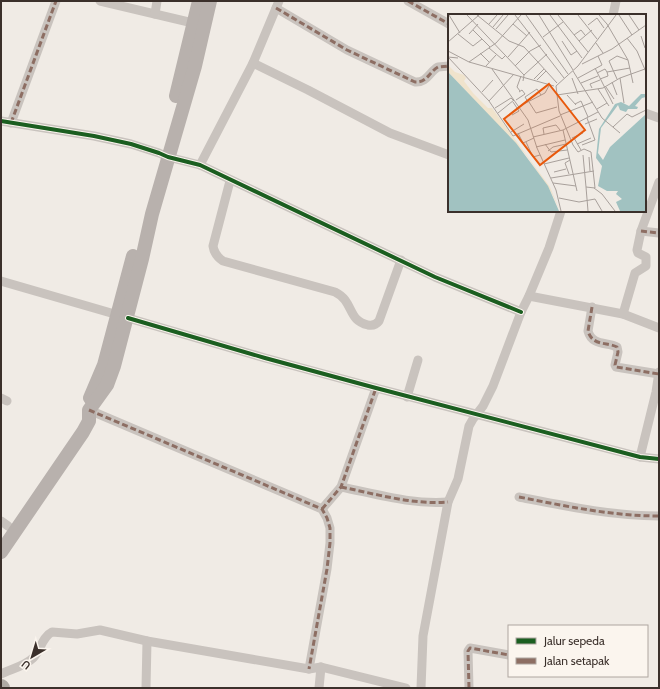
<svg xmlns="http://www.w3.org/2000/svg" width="660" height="689" viewBox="0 0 660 689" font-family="Cabin,sans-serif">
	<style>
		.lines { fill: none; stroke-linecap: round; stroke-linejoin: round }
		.street { stroke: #c9c3be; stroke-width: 9 }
		.primary { stroke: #b8b1ad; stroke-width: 14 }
		.highway { stroke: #afaaa4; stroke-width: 16 }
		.quiet { stroke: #8d6e63; stroke-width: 3; stroke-dasharray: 6 3; stroke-linecap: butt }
		.cycleway-casing { stroke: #fbf5ee; stroke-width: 6 }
		.cycleway { stroke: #1b5e20; stroke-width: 4 }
		.inset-road { fill: none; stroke: #a8a09b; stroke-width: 1 }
		.view { fill: #e8590c; fill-opacity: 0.15; stroke: #e8590c; stroke-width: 2 }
		.inset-edge { fill: none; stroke: #3b302b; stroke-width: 2 }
	</style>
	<rect width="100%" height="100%" fill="#f0ebe5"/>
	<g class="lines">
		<g class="street">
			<path d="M100 1 193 23"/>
			<path d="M408 1 449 24"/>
			<path d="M276 8 347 50 415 82C427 83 429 72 438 67L449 66"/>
			<path d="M155 14 157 1"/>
			<path d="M613 15 616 1"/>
			<path d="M253 63 308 90 390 133 449 155"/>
			<path d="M645 113 659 118"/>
			<path d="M1 121 94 136 131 144 159 153 168 157 200 165 435 277 521 312"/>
			<path d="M11 123 56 1"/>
			<path d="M200 165 253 63 279 1"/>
			<path d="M230 181 213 246C214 253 217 257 223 261L335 292C339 294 342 296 345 300 353 311 352 321 368 325 373 326 376 325 379 321L401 260"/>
			<path d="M641 231 659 233"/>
			<path d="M1 281 118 315"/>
			<path d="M529 296 623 314 659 328"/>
			<path d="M592 307 588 331C592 346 607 342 617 347L618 352 615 365 616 367 659 374"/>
			<path d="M623 314 635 273 646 266V257L638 253 637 250 641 231 659 182"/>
			<path d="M128 318 265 358 376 388 640 457 659 459"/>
			<path d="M407 397 418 360"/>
			<path d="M1 398 7 401"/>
			<path d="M89 410 322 509 327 518 330 528V543L327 569 309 669"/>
			<path d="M640 457 656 392 659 372"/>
			<path d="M341 487C376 494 413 505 448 502"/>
			<path d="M519 497C565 506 612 516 659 516"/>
			<path d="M322 509 341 487 376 388"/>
			<path d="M1 521 8 526"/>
			<path d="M1 674C11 669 25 666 33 658 41 650 42 637 52 632L77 634 100 630 147 641 309 669 321 667 406 688"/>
			<path d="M146 688 147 641"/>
			<path d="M319 688 321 667"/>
			<path d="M421 688 423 636 448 502 458 479 469 426 473 419 483 406 493 386 521 312 529 296 549 248 561 211"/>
			<path d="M469 688 468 651 470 648 509 655"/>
		</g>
		<g class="primary">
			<path d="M176 96 199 1"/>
			<path d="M90 398 104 365 133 256"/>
			<path d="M1 552 83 432 89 421V410L107 385 114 366 142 259 152 214 195 66 210 1"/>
		</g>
		<path class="highway" d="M1 687 2 688"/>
		<g class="quiet">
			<path d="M408 1 449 24"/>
			<path d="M276 8 347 50 415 82C427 83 429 72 438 67L449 66"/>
			<path d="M11 123 56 1"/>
			<path d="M641 231 659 233"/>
			<path d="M592 307 588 331C592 346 607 342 617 347L618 352 615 365 616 367 659 374"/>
			<path d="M89 410 322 509 327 518 330 528V543L327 569 309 669"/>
			<path d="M341 487C376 494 413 505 448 502"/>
			<path d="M519 497C565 506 612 516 659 516"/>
			<path d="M322 509 341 487 376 388"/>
			<path d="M469 688 468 651 470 648 509 655"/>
		</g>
		<g class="cycleway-casing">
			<g id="cycleway">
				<path d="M1 121 94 136 131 144 159 153 168 157 200 165 435 277 521 312"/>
				<path d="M128 318 265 358 376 388 640 457 659 459"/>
			</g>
		</g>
		<use href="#cycleway" class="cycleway"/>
	</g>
	<g transform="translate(448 14)">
		<rect width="198" height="198" fill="#f0ebe5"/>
		<path d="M0 51 7 58 16 61 18 64 16 67 25 79 40 94H44L102 173 112 197 103 178 78 141 0 58Z" fill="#efe3cc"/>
		<path d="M0 58 68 129 100 172 111 197H0ZM193 80H198V83L194 84 187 92 190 93 189 95H180L178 98 172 96 170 91 153 114 150 139 155 146 162 133 198 100V197H172L168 188 174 185 168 180 170 177H159L150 172 154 152 148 144 151 115 167 90 173 88 181 92Z" fill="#a1c2c1"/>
		<path class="inset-road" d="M1 1 12 19M19 1 76 61 75 67M29 1 61 27 76 33 89 47M67 1 116 64M73 1 48 29 21 48 106 72M78 1 120 60M91 1 125 56M102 1 134 44M110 1 140 38M130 1 149 25M151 1 159 10 180 46 185 69M171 1 184 21M181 1 191 16M41 10 49 1M65 10 79 22M140 11 149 4 156 14M45 13 55 1M48 15 60 1M25 16 42 33M10 20 25 32 34 25M21 20 30 10M126 21 133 16 137 21M193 22 197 34M95 23 115 8M179 24 189 37 198 58M114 27 123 41 129 37M131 27 144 16M0 28 31 1M148 29 155 39M41 34 54 45 58 41M0 37 21 48M32 39 41 48M60 43 82 18M10 44 0 43 41 87 66 60M89 47 109 69M134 50 164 35 198 11M38 52 48 41M67 52 82 37 93 31M147 54 165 90M44 55 80 106 89 134 108 176 113 197M125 57 154 104 172 119M159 58 182 54M149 59 157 55 159 58 160 62 152 65M76 61 99 40M124 64 130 80M130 64 154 51 150 42M172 64 176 89M86 65 96 55M169 65 161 47 169 42 180 46M89 66 98 57M164 68 169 81M133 69 150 62M108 72 111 97 125 131 130 138 136 135 143 138 147 174 138 173 135 141M108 72 130 52 168 1M158 73 166 85M144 74 142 70 152 66M150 75 159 89M72 77 69 73 73 62M34 78 45 66M109 81 155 74 172 64 197 55M119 81 128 91M68 86 77 80 74 76 71 78M41 87 65 122 112 102M80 88 77 83 89 75 93 81M81 88 88 99 109 93M127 90 133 87 140 103M72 92 97 79 102 70M47 94 63 84 66 87M149 95 159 89 161 92M50 99 66 86M64 101 71 97 65 88M112 101 145 88M137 110 149 105M165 113 179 100 184 103 198 96M115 116 129 177M63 118 76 110M70 119 75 129 86 124M96 120 95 114 108 111 112 116M85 123 115 116 150 98M124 124 135 119M126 124 133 136M78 128 85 143 92 141M97 130 103 138 119 136M129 130 143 124M134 131 147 126 139 104M88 133 117 126M100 137 105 133 118 130M141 143 142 157M96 150 121 144M106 158 118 155M121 160 117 149 122 146M103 164 146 157M105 169 128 172M138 173 140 197M146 174 154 180 167 197M111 184 131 188 147 185 154 197"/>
		<path class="view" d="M101 70 137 116 92 151 56 105Z"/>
		<rect width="198" height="198" class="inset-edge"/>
	</g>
	<rect width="660" height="689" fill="none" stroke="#3b302b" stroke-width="4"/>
	<rect x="508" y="625" width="140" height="52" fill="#fbf5ee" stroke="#aea6a0"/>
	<rect x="516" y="638" width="20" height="6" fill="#1b5e20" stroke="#aea6a0"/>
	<text x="544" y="645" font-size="12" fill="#3b302b">Jalur sepeda</text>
	<rect x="516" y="658" width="20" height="6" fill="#8d6e63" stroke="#aea6a0"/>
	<text x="544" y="665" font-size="12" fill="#3b302b">Jalan setapak</text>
	<g transform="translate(32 657) rotate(218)" stroke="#fbf5ee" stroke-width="3" paint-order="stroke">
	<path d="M0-3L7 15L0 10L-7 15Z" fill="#3b302b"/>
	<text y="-6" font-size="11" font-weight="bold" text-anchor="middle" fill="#3b302b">U</text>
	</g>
</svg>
